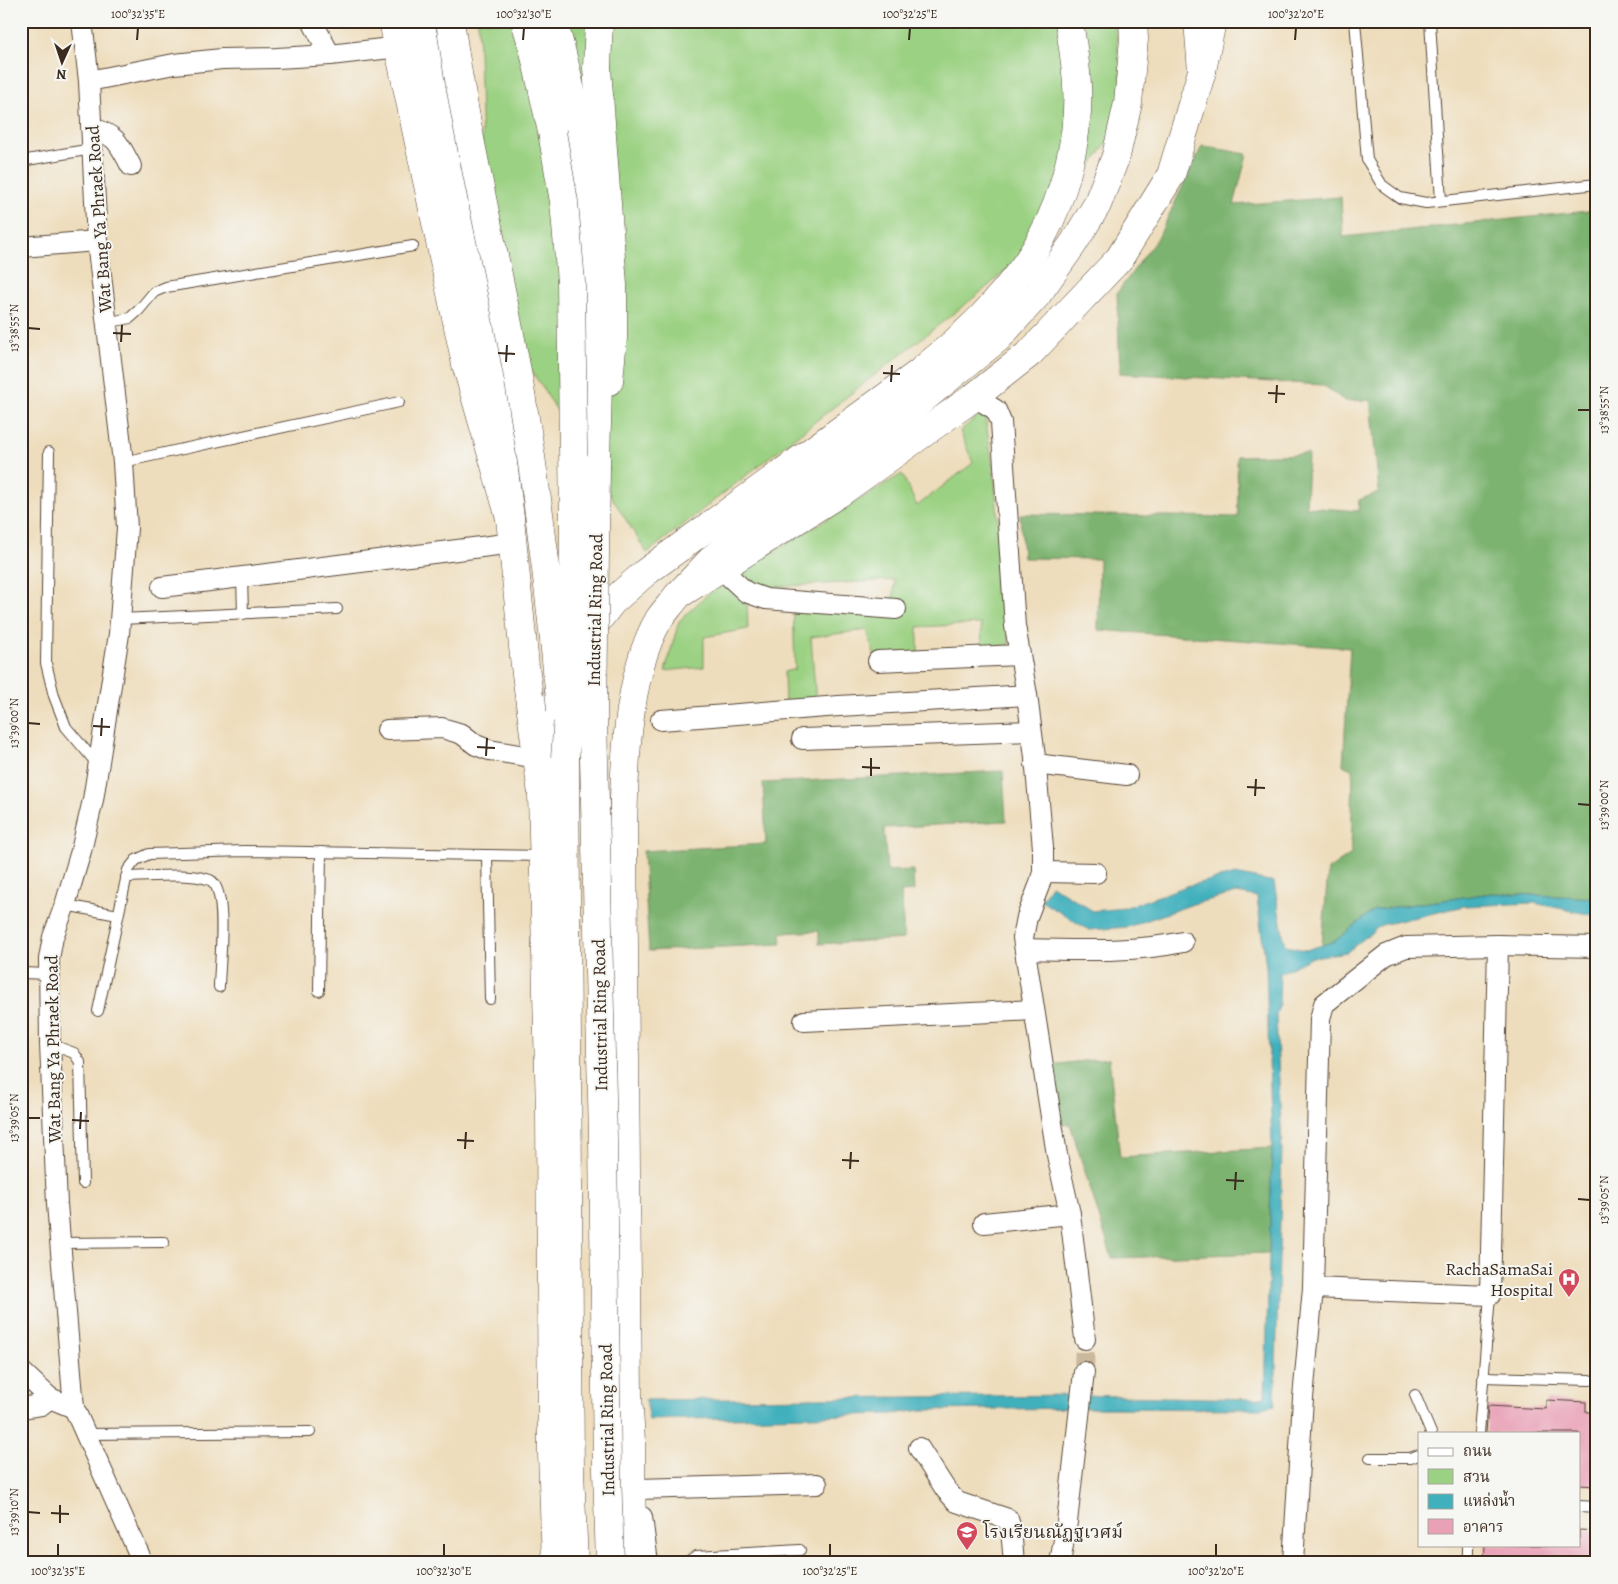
<svg xmlns="http://www.w3.org/2000/svg" width="1618" height="1584" viewBox="0 0 1618 1584" font-family="Alegreya,'Noto Serif Thai',serif">
	<style>
		.green { fill: #9bd182; stroke: #6b7e50 }
		.forest { fill: #7cb370; stroke: #5c6e47 }
		.water { fill: #41b0bd; stroke: #3e6d6e }
		.building { fill: #e9a1b7 }
		.lines { fill: none; stroke-linecap: round; stroke-linejoin: round }
		.street-tunnel { stroke: #cab99c; stroke-width: 20; stroke-dasharray: 20 10; stroke-linecap: butt }
		.lane-casing { stroke: #564536; stroke-width: 12 }
		.street-casing { stroke: #564536; stroke-width: 22 }
		.secondary-casing { stroke: #564536; stroke-width: 29 }
		.primary-casing { stroke: #564536; stroke-width: 29 }
		.highway-casing { stroke: #564536; stroke-width: 29 }
		.lane { stroke: #fff; stroke-width: 10 }
		.street { stroke: #fff; stroke-width: 20 }
		.secondary { stroke: #fff; stroke-width: 28 }
		.primary { stroke: #fff; stroke-width: 28 }
		.highway { stroke: #fff; stroke-width: 28 }
		.primary-bridge-casing { stroke: #564536; stroke-width: 29; stroke-linecap: butt }
		.highway-bridge-casing { stroke: #564536; stroke-width: 29; stroke-linecap: butt }
		.primary-bridge { stroke: #fff; stroke-width: 28 }
		.highway-bridge { stroke: #fff; stroke-width: 28 }
		.ticks { fill: none; stroke: #3b2a1e; stroke-width: 2 }
		.labels { text-anchor: middle; dominant-baseline: central; stroke-width: 4; stroke-linejoin: round; paint-order: stroke }
		.street-label { font-size: 18px; fill: #3b2a1e; stroke: #f6f6f2 }
		.poi-label { font-size: 18px; fill: #3b2a1e; stroke: #f6f6f2; text-anchor: end }
		.neatline { fill: none; stroke: #3b2a1e; stroke-width: 2 }
		.ticks-label { font-size: 12px; text-anchor: middle; fill: #3b2a1e }
	</style>
	<rect width="100%" height="100%" fill="#f6f6f2"/>
	<filter id="ink" filterUnits="userSpaceOnUse"><feTurbulence type="fractalNoise" baseFrequency=".02" numOctaves="2"/><feDisplacementMap in="SourceGraphic" scale="10" xChannelSelector="R" yChannelSelector="G"/><feConvolveMatrix kernelMatrix="1 2 1 2 8 2 1 2 1" color-interpolation-filters="sRGB"/></filter>
	<filter id="wash" filterUnits="userSpaceOnUse"><feTurbulence type="fractalNoise" baseFrequency=".0096" numOctaves="4" result="noise"/><feDisplacementMap in="SourceGraphic" scale="20" xChannelSelector="R" yChannelSelector="G"/><feGaussianBlur stdDeviation="1.12" result="paint"/><feColorMatrix in="noise" values="0 0 0 0 0 0 0 0 0 0 0 0 0 0 0 0 0 1.4 0 .05"/><feComposite in="paint" operator="in"/></filter>
	<g filter="url(#wash)">
		<rect width="100%" height="100%" fill="#eeddbc"/>
		<g class="green">
			<path d="M478 21H1115L1125 116 1041 240 986 288 647 553 511 338 482 147Z"/>
			<path d="M984 411 994 472 1009 645 982 647 981 624 918 627V654L875 657 867 630 811 637 816 705 785 707 784 672 795 669 793 606 880 610 894 595 895 580 751 588 738 573 902 474 917 506 973 463 960 431Z"/>
			<path d="M724 583 747 602 748 629 704 637V667L665 671 679 621 711 591Z"/>
		</g>
		<g class="forest">
			<path d="M1202 146 1247 154 1234 205 1341 197 1343 237 1597 210V898L1492 893 1374 910 1335 941 1322 945 1328 870 1351 854 1353 770 1343 765 1350 648 1098 630 1099 559 1023 558 1020 514 1238 517 1237 456 1308 454 1306 507 1358 511 1359 500 1379 492 1370 400 1345 401 1323 385 1120 373 1117 293 1159 236Z"/>
			<path d="M1003 771 1006 821 884 828 887 871 913 870 914 891 901 892 904 939 819 944V931L781 933V944L649 951 643 851 766 844 763 783Z"/>
			<path d="M1109 1058 1120 1157 1272 1148 1269 1253 1112 1258 1070 1124 1059 1125 1050 1065Z"/>
		</g>
		<path class="water" d="M1236 874 1274 882 1285 946 1306 950 1335 941 1374 910 1492 893 1597 898V916L1534 903 1465 906 1381 925 1347 952 1313 957 1280 973 1279 1006 1276 1015 1282 1148 1275 1405 1255 1409 1083 1408 923 1410 892 1414 649 1420 645 1400 1076 1395 1254 1399 1265 1397 1272 1148 1266 967 1257 897 1237 893 1193 904 1128 927 1089 930 1041 901 1051 885 1093 911 1124 908 1187 886Z"/>
		<g id="blocks">
			<g class="building">
				<path d="M1546 1400 1586 1402V1412H1597V1486L1579 1485V1433H1486L1488 1406 1546 1409Z"/>
				<path d="M1579 1530 1597 1531V1563H1484L1485 1545H1579Z"/>
			</g>
		</g>
	</g>
	<g filter="url(#ink)">
		<use href="#blocks" fill-opacity="0" stroke="#564536" stroke-width="1"/>
		<g class="lines">
			<path class="street-tunnel" d="M1084 1372 1085 1339"/>
			<g class="lane-casing">
				<g id="lane">
					<path d="M1355 21 1367 160 1382 185 1400 198 1426 203 1597 184"/>
					<path d="M1430 21 1441 201"/>
					<path d="M21 161 92 149"/>
					<path d="M106 323 130 318 139 310 154 292 166 287 413 246"/>
					<path d="M49 452 46 663 54 696 66 727 98 765"/>
					<path d="M123 462 399 402"/>
					<path d="M242 577 243 614"/>
					<path d="M120 619 337 609"/>
					<path d="M487 855 490 999"/>
					<path d="M126 877C149 877 189 872 210 880 229 889 219 968 219 987"/>
					<path d="M65 905 118 915"/>
					<path d="M21 973 49 974"/>
					<path d="M319 991 321 852"/>
					<path d="M98 1011 128 870 136 860 149 854 245 851 543 856"/>
					<path d="M50 1044 74 1053 80 1062 83 1183"/>
					<path d="M60 1243 164 1242"/>
					<path d="M1483 1377 1590 1380"/>
					<path d="M1415 1395 1431 1433"/>
					<path d="M1479 1433 1490 1295"/>
					<path d="M85 1434 310 1432"/>
					<path d="M1370 1458H1410L1419 1455"/>
					<path d="M1579 1506 1597 1507"/>
					<path d="M689 1563 690 1560 696 1556 800 1550"/>
					<path d="M1468 1563V1545"/>
				</g>
			</g>
			<g class="street-casing">
				<g id="street">
					<path d="M82 21 89 81 97 241 123 462 127 528 119 634 93 800 81 851 65 905 53 937 49 959 50 1044 57 1204 74 1408 143 1563"/>
					<path d="M312 21 330 55"/>
					<path d="M89 81 174 64 222 59 277 58 330 55 399 47"/>
					<path d="M91 127C118 137 118 142 131 166"/>
					<path d="M21 247 97 241"/>
					<path d="M974 397 996 410 1001 422 1015 626 1027 695 1035 757 1043 848V872L1039 886 1027 917 1023 938 1057 1155 1070 1214 1085 1339"/>
					<path d="M720 568 746 592 766 599 896 609"/>
					<path d="M162 587 513 543"/>
					<path d="M878 661 1020 655"/>
					<path d="M661 720 839 706 1027 695"/>
					<path d="M387 730 442 728 462 734 476 745 489 750 537 758"/>
					<path d="M802 739 1031 731"/>
					<path d="M1035 764 1127 775"/>
					<path d="M1043 872 1096 873"/>
					<path d="M1025 949C1078 950 1131 953 1183 942"/>
					<path d="M804 1021 1034 1010"/>
					<path d="M984 1223 1070 1214"/>
					<path d="M1313 1288 1490 1295 1498 945"/>
					<path d="M21 1371 50 1398 74 1408"/>
					<path d="M21 1408 41 1405 50 1398"/>
					<path d="M919 1448 946 1490 957 1502 1008 1519 1011 1529 1014 1563"/>
					<path d="M638 1489 817 1484"/>
					<path d="M642 1517 648 1563"/>
					<path d="M1060 1563 1067 1522 1084 1372"/>
					<path d="M1293 1563 1303 1398 1313 1288 1320 1019 1324 1004 1386 955 1406 947 1498 945 1597 947"/>
				</g>
			</g>
			<g class="secondary-casing">
				<g id="secondary">
					<path d="M393 21 466 364 510 518 525 666 542 794 550 1111 552 1453 556 1563"/>
					<path d="M632 1563 631 1441 628 1396 623 836C624 771 626 675 659 619 665 611 672 603 678 595L838 494 974 397 1030 353 1119 259 1171 175 1202 71 1212 21"/>
				</g>
			</g>
			<g class="primary-casing">
				<g id="primary">
					<path d="M599 21 597 68 613 285V338L609 381"/>
					<path d="M678 595 713 558 784 500 877 436 998 338 1037 295 1073 244 1097 205 1116 156 1128 103 1134 39 1133 21"/>
					<path d="M585 637 612 602 646 572 919 373C943 352 968 333 989 309 1007 289 1029 263 1041 239 1065 195 1080 135 1077 85 1076 64 1072 42 1069 21"/>
					<path d="M565 758 570 1471 574 1563"/>
					<path d="M542 794 553 712 561 685"/>
				</g>
			</g>
			<g class="highway-casing">
				<g id="highway">
					<path d="M420 21 445 135 491 362 510 518"/>
					<path d="M525 21 533 47 552 132"/>
					<path d="M553 21C578 104 590 190 596 276 601 339 597 403 596 466"/>
					<path d="M1198 21 1202 71"/>
				</g>
			</g>
			<use href="#lane" class="lane"/>
			<use href="#street" class="street"/>
			<use href="#secondary" class="secondary"/>
			<use href="#primary" class="primary"/>
			<use href="#highway" class="highway"/>
			<g class="primary-bridge-casing">
				<g id="primary-bridge">
					<path d="M450 21C466 137 495 251 516 366 537 480 550 594 561 710"/>
					<path d="M596 466 593 718 603 1138 607 1470 610 1563"/>
				</g>
			</g>
			<g class="highway-bridge-casing">
				<path id="highway-bridge" d="M552 132 564 202 571 282 574 527 573 602 571 674 565 758"/>
			</g>
			<use href="#primary-bridge" class="primary-bridge"/>
			<use href="#highway-bridge" class="highway-bridge"/>
		</g>
	</g>
	<path class="ticks" d="M137 40 138 28M523 40 524 28M909 40 910 28M1295 40 1296 28M28 328 40 329M113 333 131 334M121 342 122 325M498 353 515 354M506 362 507 345M883 373 900 374M891 382 892 365M1268 393 1285 394M1276 403 1277 385M1578 410H1590M28 723 40 724M93 726 110 727M101 736 102 718M477 747 495 748M486 756 487 738M862 767 880 768M871 776V758M1247 787 1265 788M1255 796 1256 779M1578 804 1590 805M28 1118H40M72 1120 89 1121M80 1129 81 1112M457 1140 474 1141M465 1149 466 1132M842 1160 859 1161M850 1169 851 1152M1226 1180 1244 1181M1235 1190 1236 1172M1578 1199 1590 1200M28 1512 40 1513M51 1513 69 1514M60 1523V1505M58 1556V1544M444 1556V1544M830 1556V1544M1216 1556V1544"/>
	<defs>
		<g id="hospital-pin" transform="scale(1.125)"><path d="M0 17L-7.5 6A9.5 9.5 0 1 1 7.5 6Z" fill="#d1495b" stroke="#f6f6f2"/><path d="M-5-5h3v3.5h4V-5h3V5h-3V1.5h-4V5h-3Z" fill="#fff"/></g>
		<g id="school-pin" transform="scale(1.125)"><path d="M0 17L-7.5 6A9.5 9.5 0 1 1 7.5 6Z" fill="#d1495b" stroke="#f6f6f2"/><path d="M0-5L7-2L0 1L-7-2ZM-4 1L0 2.5L4 1V4Q0 6-4 4Z" fill="#fff"/></g>
	</defs>
	<g fill-rule="evenodd">
		<use href="#hospital-pin" x="1569" y="1279"/>
		<use href="#school-pin" x="967" y="1532"/>
	</g>
	<g class="labels">
		<g class="street-label">
			<text transform="translate(99 219) rotate(-94)">Wat Bang Ya Phraek Road</text>
			<text transform="translate(595 610) rotate(-89)">Industrial Ring Road</text>
			<text transform="translate(600 1015) rotate(-91)">Industrial Ring Road</text>
			<text transform="translate(53 1049) rotate(-91)">Wat Bang Ya Phraek Road</text>
			<text transform="translate(607 1420) rotate(-91)">Industrial Ring Road</text>
		</g>
		<g class="poi-label">
			<text x="1553" y="1269">RachaSamaSai<tspan x="1553" dy="21">Hospital</tspan></text>
			<text x="983" y="1532" text-anchor="start">โรงเรียนณัฏฐเวศม์</text>
		</g>
	</g>
	<rect width="1618" height="1584" fill="none" stroke="#f6f6f2" stroke-width="55"/>
	<rect x="1418" y="1432" width="162" height="115" fill="#f6f6f2" stroke="#aba49d"/>
	<rect x="1428" y="1448" width="25" height="8" fill="#ffffff" stroke="#aba49d"/>
	<text x="1463" y="1456" font-size="15" fill="#3b2a1e">ถนน</text>
	<rect x="1428" y="1469" width="25" height="15" fill="#9bd182" stroke="#aba49d"/>
	<text x="1463" y="1482" font-size="15" fill="#3b2a1e">สวน</text>
	<rect x="1428" y="1494" width="25" height="15" fill="#41b0bd" stroke="#aba49d"/>
	<text x="1463" y="1506" font-size="15" fill="#3b2a1e">แหล่งน้ำ</text>
	<rect x="1428" y="1519" width="25" height="15" fill="#e9a1b7" stroke="#aba49d"/>
	<text x="1463" y="1532" font-size="15" fill="#3b2a1e">อาคาร</text>
	<g transform="translate(62 62) rotate(183)" stroke="#f6f6f2" stroke-width="4" paint-order="stroke">
	<path d="M0-4L9 19L0 12L-9 19Z" fill="#3b2a1e"/>
	<text y="-8" font-size="14" font-weight="bold" text-anchor="middle" fill="#3b2a1e">N</text>
	</g>
	<rect x="28" y="28" width="1562" height="1528" class="neatline"/>
	<g class="ticks-label">
		<text x="138" y="18">100°32'35"E</text>
		<text x="524" y="18">100°32'30"E</text>
		<text x="910" y="18">100°32'25"E</text>
		<text x="1296" y="18">100°32'20"E</text>
		<text transform="translate(14 328) rotate(-90)" y="4">13°38'55"N</text>
		<text transform="translate(1604 410) rotate(-90)" y="4">13°38'55"N</text>
		<text transform="translate(14 723) rotate(-90)" y="4">13°39'00"N</text>
		<text transform="translate(1604 805) rotate(-90)" y="4">13°39'00"N</text>
		<text transform="translate(14 1118) rotate(-90)" y="4">13°39'05"N</text>
		<text transform="translate(1604 1200) rotate(-90)" y="4">13°39'05"N</text>
		<text transform="translate(14 1512) rotate(-90)" y="4">13°39'10"N</text>
		<text x="58" y="1575">100°32'35"E</text>
		<text x="444" y="1575">100°32'30"E</text>
		<text x="830" y="1575">100°32'25"E</text>
		<text x="1216" y="1575">100°32'20"E</text>
	</g>
</svg>
